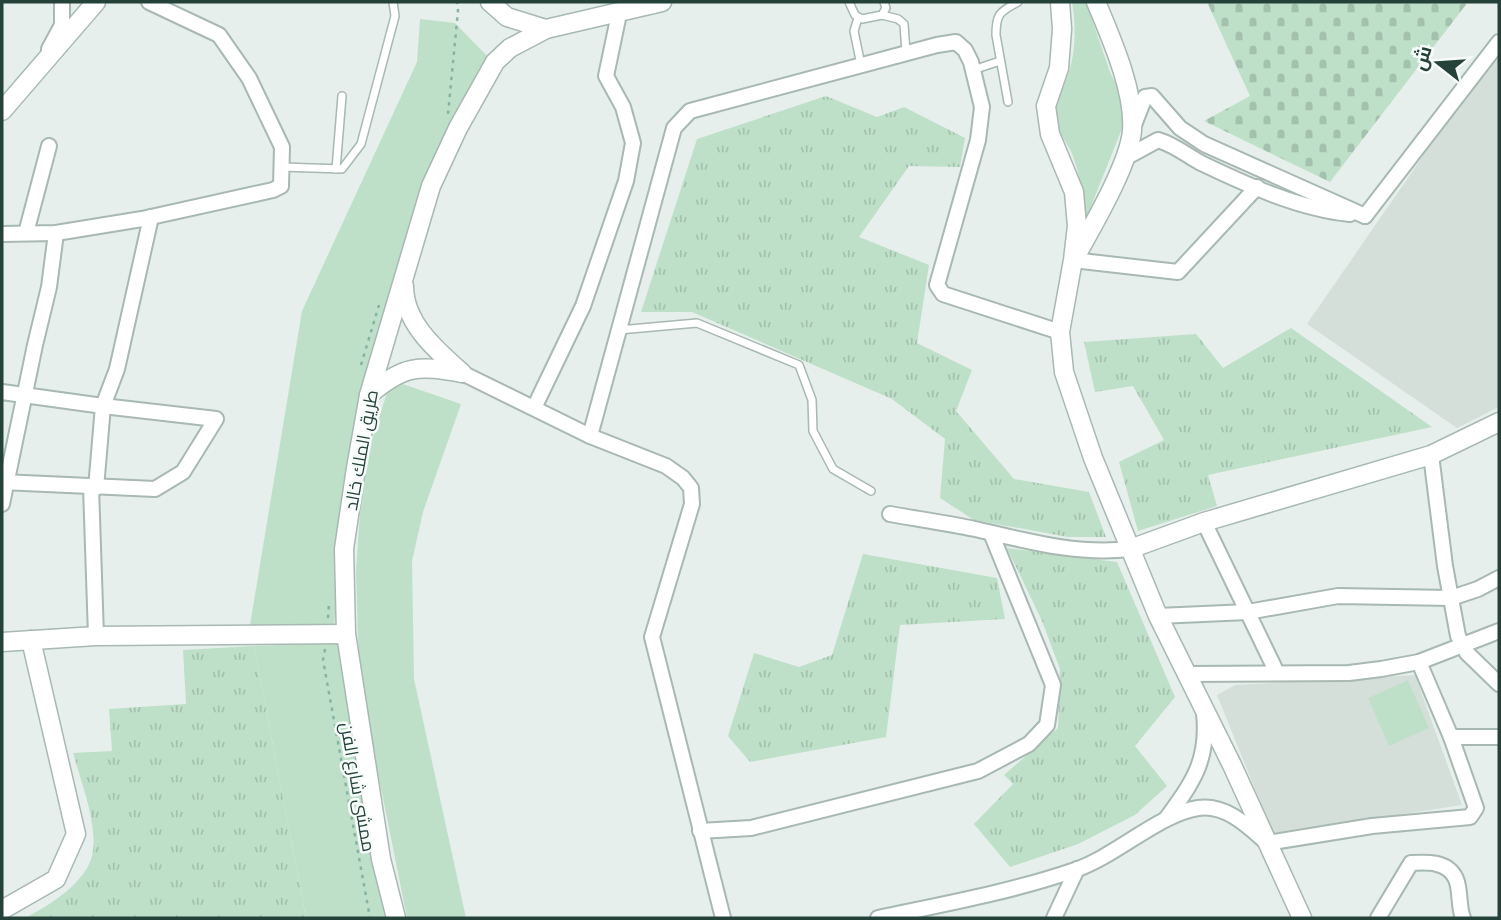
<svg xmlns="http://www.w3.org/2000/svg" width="1501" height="920" viewBox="0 0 1501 920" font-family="Roboto,Cairo,sans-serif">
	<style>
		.built { fill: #d4dfda }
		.grass { fill: url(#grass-tufts) }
		.cemetery { fill: url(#cemetery-stones) }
		.green { fill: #bfe0c8 }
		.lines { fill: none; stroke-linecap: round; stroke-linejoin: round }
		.service-casing { stroke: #a8b8b2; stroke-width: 10 }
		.minor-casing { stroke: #a8b8b2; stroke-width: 18 }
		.tertiary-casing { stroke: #a8b8b2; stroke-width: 21 }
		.path { stroke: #86b3a5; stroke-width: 2.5; stroke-dasharray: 3.5 5; stroke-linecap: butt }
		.service { stroke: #fff; stroke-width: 7 }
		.minor { stroke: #fff; stroke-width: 14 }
		.tertiary { stroke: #fff; stroke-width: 18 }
		.labels { text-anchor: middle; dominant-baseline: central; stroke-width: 5; stroke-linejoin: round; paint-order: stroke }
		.street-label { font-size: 18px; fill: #24423a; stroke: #f7fbf9 }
	</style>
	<defs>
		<pattern id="grass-tufts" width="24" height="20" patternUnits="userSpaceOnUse" patternTransform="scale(1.75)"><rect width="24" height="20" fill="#bfe0c8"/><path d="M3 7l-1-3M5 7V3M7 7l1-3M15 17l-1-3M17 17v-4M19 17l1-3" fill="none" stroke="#a4c1ad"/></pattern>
		<pattern id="cemetery-stones" width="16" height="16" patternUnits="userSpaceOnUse" patternTransform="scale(1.75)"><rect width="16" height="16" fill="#bfe0c8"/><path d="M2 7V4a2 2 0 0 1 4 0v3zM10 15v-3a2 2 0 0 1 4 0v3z" fill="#a4c1ad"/></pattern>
	</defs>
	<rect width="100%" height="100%" fill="#e6efeb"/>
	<g class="built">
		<path d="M1499 46V407L1457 428 1307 324Z"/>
		<path d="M1415 675 1462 805 1273 834 1217 695 1235 685Z"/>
	</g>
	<g class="grass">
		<path d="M826 96 877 117 904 107 965 138 960 167 909 166 859 237 929 265 917 343 972 370 956 411 1014 479 1089 492 1106 537H1068L974 520 940 498 945 439 892 399 692 312H641L697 139Z"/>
		<path d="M1291 328 1432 427 1208 475 1217 506 1138 531 1119 462 1164 440 1133 386 1095 392 1084 342 1196 334 1223 368Z"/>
		<path d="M1007 548 1117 562 1175 697 1135 746 1167 786 1135 815 1078 844 1010 867 974 824 1013 784 1004 775 1058 728 1060 669 1042 621Z"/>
		<path d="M863 554 997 578 1005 619 900 625 886 737 750 762 728 736 754 653 799 667 832 655Z"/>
		<path d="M254 646 306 918H25C48 906 85 884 92 856 99 827 81 782 73 753L112 751 109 709 186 704 183 650Z"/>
	</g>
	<path class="cemetery" d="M1207 2H1468L1330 182 1204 121 1250 96Z"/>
	<g class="green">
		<path d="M1072 2H1086L1110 72 1121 95 1123 126 1082 229C1082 205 1082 181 1074 159 1070 145 1058 135 1056 119 1055 103 1064 87 1069 72 1076 50 1076 24 1072 2Z"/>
		<path d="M420 19 455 23 490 59 420 194 370 358 348 488 334 626 250 625 302 311 417 62Z"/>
		<path d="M391 380 461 404 423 512 412 561 414 679 466 918H407L359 678 356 571 363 468Z"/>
		<path d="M338 643 383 885 391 918H306L254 646Z"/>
		<path d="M1408 680 1429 728 1389 746 1368 698Z"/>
	</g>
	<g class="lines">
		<g class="service-casing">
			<g id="service">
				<path d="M849 2 855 15 862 19 882 15 886 8 884 2"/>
				<path d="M882 15 898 19 904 24 906 53"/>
				<path d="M858 18 854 31 861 65"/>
				<path d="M973 70 1000 61"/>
				<path d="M1008 102 996 35C996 13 1000 12 1018 2"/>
				<path d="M282 167 342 169 361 144 395 16 393 2"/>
				<path d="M336 169 342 96"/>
				<path d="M619 330 697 323 799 365 812 400 813 431 833 469 871 491"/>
			</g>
		</g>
		<g class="minor-casing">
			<g id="minor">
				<path d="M49 49 62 25V2"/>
				<path d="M1134 125 1145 97 1152 96 1180 128 1204 144 1365 216"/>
				<path d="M1125 158 1158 140C1175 145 1186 155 1201 163 1247 185 1299 209 1350 214"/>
				<path d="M1365 216 1499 42"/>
				<path d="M26 233 49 146"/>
				<path d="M2 234 56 233 142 219 273 190 281 186 282 147 249 78 219 35 149 2"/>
				<path d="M1073 260 1178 272 1257 187"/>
				<path d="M462 373 590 436 666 466 683 478 691 488 692 504 652 637 723 918"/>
				<path d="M2 392 103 406 96 488"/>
				<path d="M534 408 583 306 626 181 633 143 623 107 606 76 619 14"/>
				<path d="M590 436 674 128 690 111 937 45 956 42 965 50 971 62 982 107 978 140 937 285 943 294 1060 332"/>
				<path d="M1431 455 1445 566 1458 636 1467 653 1499 684"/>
				<path d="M2 482 155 489 183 472 216 419 103 406 117 369 151 217"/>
				<path d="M91 487 96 636"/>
				<path d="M2 504 35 345 49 287 56 233"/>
				<path d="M890 514C918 519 947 523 975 529 1027 541 1076 555 1130 549"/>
				<path d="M1204 522 1277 673"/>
				<path d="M1158 616 1248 612 1338 596 1451 598 1478 589 1499 578"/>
				<path d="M1419 662 1451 737H1499"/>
				<path d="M1188 674 1349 673 1381 669 1419 662 1499 631"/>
				<path d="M1166 819C1193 782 1209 760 1204 713"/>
				<path d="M700 831 751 828 978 771 1029 744 1047 725 1053 685 991 533"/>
				<path d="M878 918C944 904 1011 892 1075 870 1116 856 1159 814 1198 808 1226 804 1248 826 1267 843L1372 826 1470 817 1476 808 1451 737"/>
				<path d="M1054 918 1077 869"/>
				<path d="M1378 918 1411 863C1427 862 1448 861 1456 879 1461 891 1458 906 1463 918"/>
			</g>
		</g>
		<g class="tertiary-casing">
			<g id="tertiary">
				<path d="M490 2 507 17 546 29 662 2"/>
				<path d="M1060 2 1062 29 1059 68 1046 106 1050 134 1074 192 1077 226 1073 260 1060 332 1064 372 1093 458 1158 616 1232 765 1302 918"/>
				<path d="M2 111 96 2"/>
				<path d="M1077 254C1093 225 1129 164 1132 131 1135 91 1111 38 1096 2"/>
				<path d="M404 286C404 323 436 350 462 373"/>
				<path d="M369 395C403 365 419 365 462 373"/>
				<path d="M1130 549 1204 522 1431 455 1499 422"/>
				<path d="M2 642 96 636 346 634"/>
				<path d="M2 910 56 879 76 834 31 640"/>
				<path d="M396 918 381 859 346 634 344 549 356 468 369 395 431 186 458 128 495 62 510 48 546 29"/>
			</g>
		</g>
		<g class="path">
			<path d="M448 114 458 11 457 2"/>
			<path d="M361 365 379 305"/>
			<path d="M328 618 329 604"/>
			<path d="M325 649 323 660 370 918"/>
		</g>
		<use href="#service" class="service"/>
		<use href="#minor" class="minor"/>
		<use href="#tertiary" class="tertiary"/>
	</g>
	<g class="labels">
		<g class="street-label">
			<text transform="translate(361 450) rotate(-80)">طريق الملك خالد</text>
			<text transform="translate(358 787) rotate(80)">ممشى شارع الفن</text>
		</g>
	</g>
	<rect width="1501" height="920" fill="none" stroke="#24423a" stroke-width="7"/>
	<g transform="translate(1438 63) rotate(287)" stroke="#f7fbf9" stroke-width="5" paint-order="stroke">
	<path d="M0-5L12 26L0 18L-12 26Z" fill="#24423a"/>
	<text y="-10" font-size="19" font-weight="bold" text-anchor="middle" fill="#24423a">ش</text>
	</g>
</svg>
